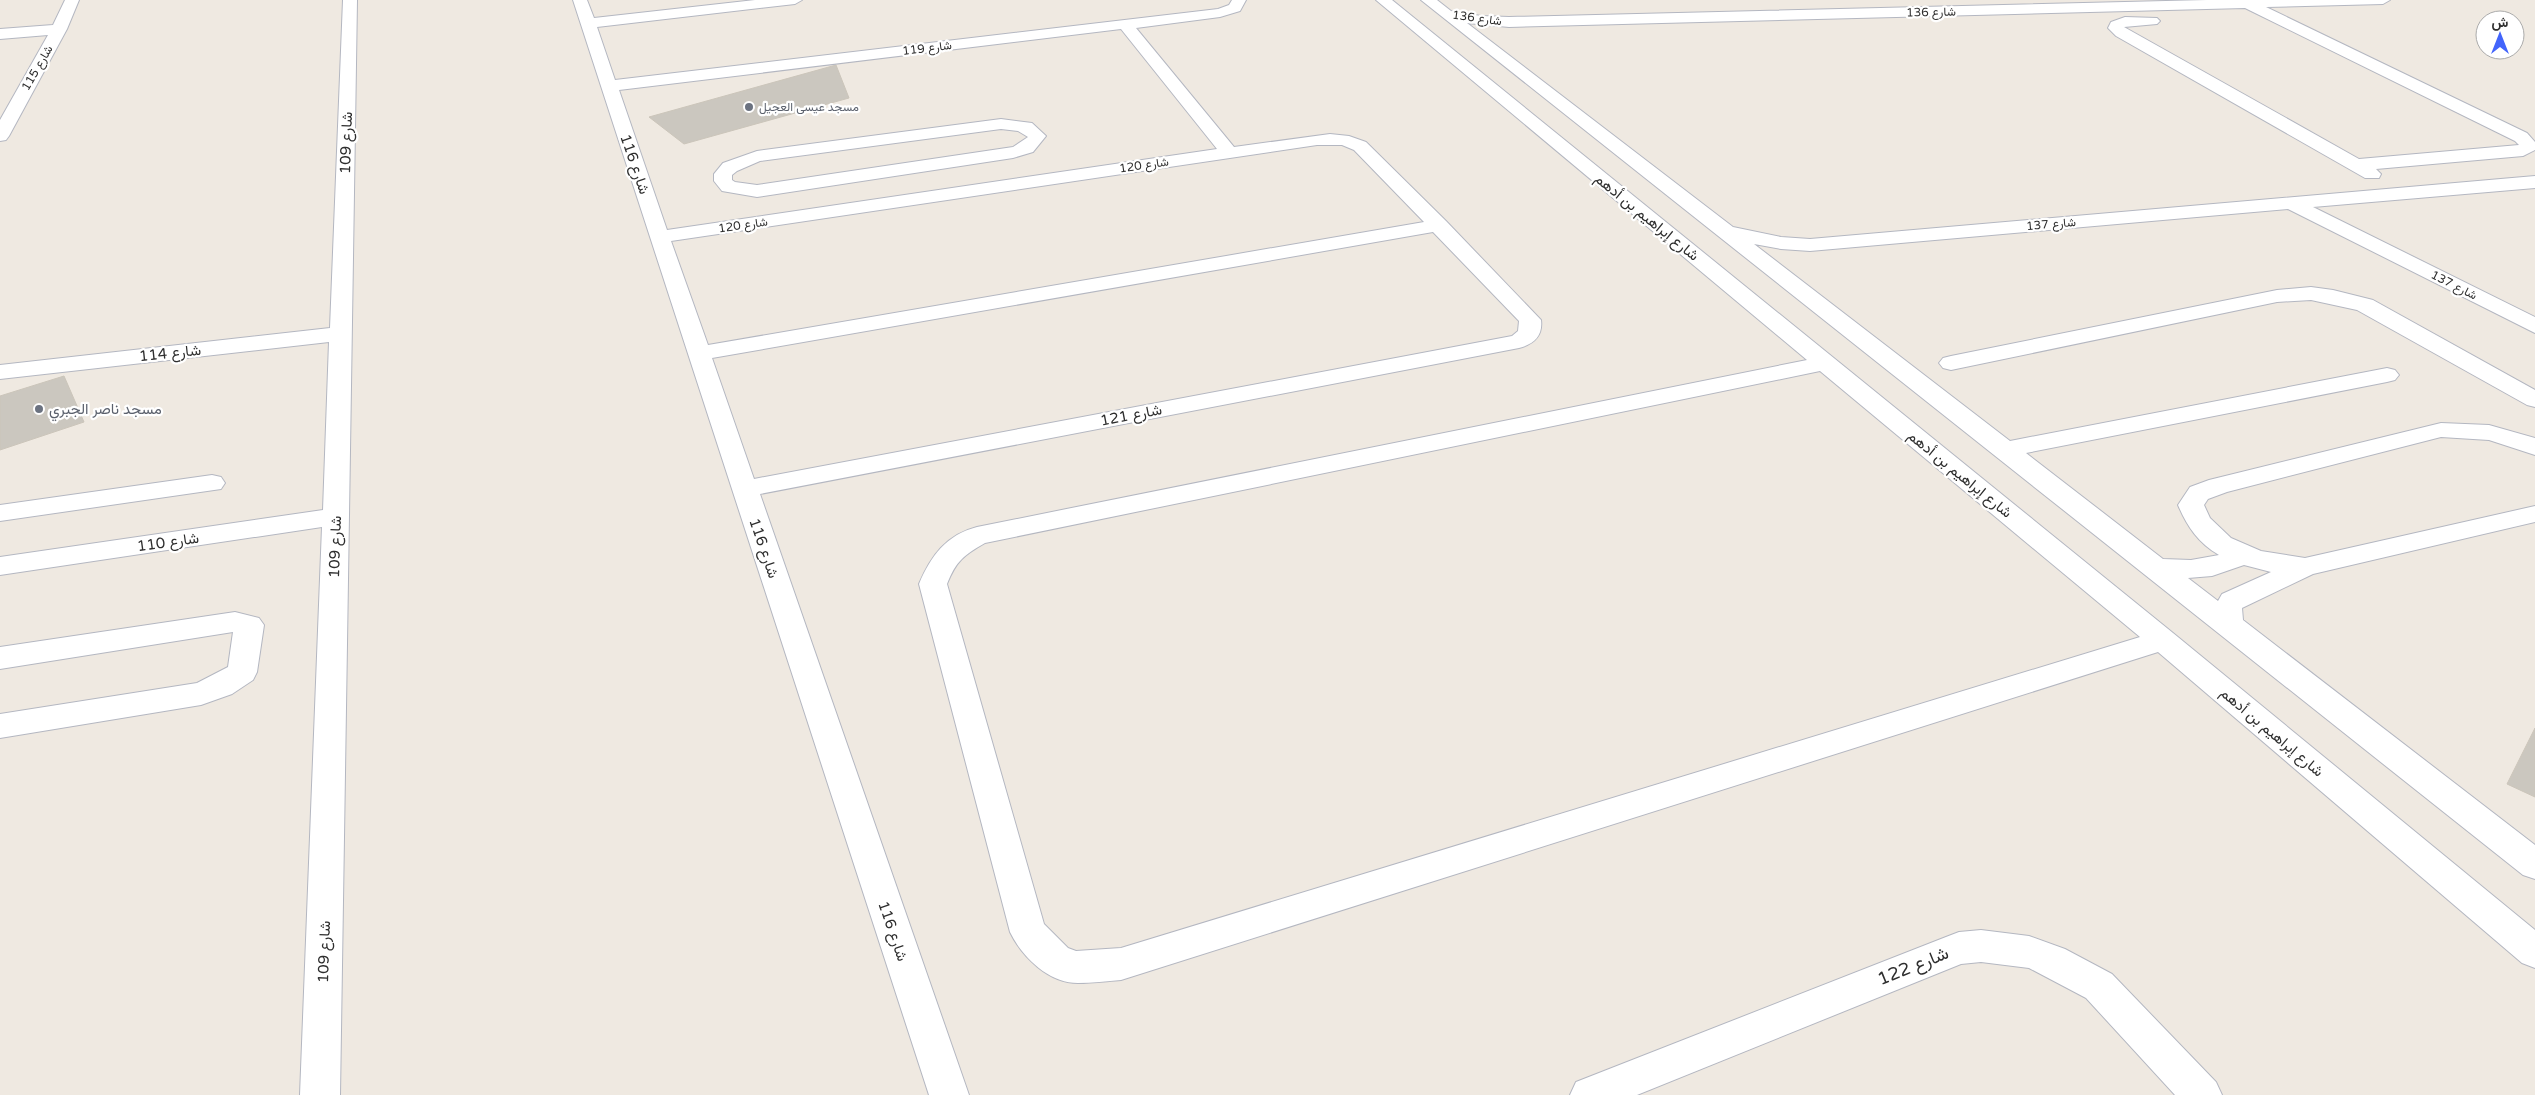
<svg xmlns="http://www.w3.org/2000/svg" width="2535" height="1095" viewBox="0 0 2535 1095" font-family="'Varela Round',Vazirmatn,sans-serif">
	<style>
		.building { fill: #cbc7bf; stroke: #cbc5ba }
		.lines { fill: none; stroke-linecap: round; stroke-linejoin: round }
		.minor-casing { stroke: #b4b7c1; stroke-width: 2 }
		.minor { fill: #fff; fill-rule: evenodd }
		.worship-dot { fill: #6b7280; stroke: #fff; stroke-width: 2 }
		.labels { text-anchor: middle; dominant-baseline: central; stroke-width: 4.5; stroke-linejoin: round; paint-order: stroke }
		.far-street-label { font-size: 12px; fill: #2e2e2e; stroke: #fff }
		.far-worship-label { font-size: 12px; fill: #5b616d; stroke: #fff; text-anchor: start }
		.street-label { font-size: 15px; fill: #2e2e2e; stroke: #fff }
		.worship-label { font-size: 15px; fill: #5b616d; stroke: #fff; text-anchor: start }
		.near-street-label { font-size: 18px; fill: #2e2e2e; stroke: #fff }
	</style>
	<rect width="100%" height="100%" fill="#efe9e1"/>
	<g class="building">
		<path d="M836 65 849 98 684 144 649 117Z"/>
		<path d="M64 376 84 422 0 450V396Z"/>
		<path d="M2535 728V797L2507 784Z"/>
	</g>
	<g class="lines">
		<g class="minor-casing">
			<g id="minor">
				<path d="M65 0H79L67 29 9 136 6 140 0 141V120L48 35 0 39V29L53 25Z"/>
				<path d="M343 0H357L340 1095H300L322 527 0 575V557L323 510 329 342 0 379V365L330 328Z"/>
				<path d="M573 0H587L594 18 755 0H802L795 4 597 27 615 80 1218 9 1229 5 1232 0H1246L1240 11 1220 17 1136 28 1234 147 1330 134 1349 136 1366 142 1446 221 1541 320C1543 336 1534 344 1519 348L760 494 969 1095H929ZM1121 29 1217 149 667 230 619 90ZM1317 145H1342L1354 150 1424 222 708 345 671 241ZM1433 232 1519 321 1518 331 1512 336 754 479 712 358Z"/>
				<path d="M1376 0H1392L2173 633 2535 930V968L2522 963 2158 652 1121 980C1107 981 1092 983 1078 983 1049 983 1022 957 1010 932L919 584C931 556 946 535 977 527L1807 360ZM1820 371 2140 637 1121 948 1076 951 1068 948 1044 924 947 584C956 561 964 555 985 543Z"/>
				<path d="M1421 0H1437L1451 11 1481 16 1509 17 2207 0H2390L2383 4 2266 7 2527 133 2535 142V150L2523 156 2376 169 2381 174 2379 178H2365L2116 36 2108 28 2111 22 2125 17 2157 18 2160 21 2157 24 2124 27 2359 159 2519 145 2515 141 2245 8 1509 27 1467 23 1733 227 1781 237 1810 239 2535 176V188L2313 207 2535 317V333L2288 209 1810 251 1781 249 1754 244 2010 441 2387 368 2395 370 2399 375 2395 380 2387 382 2026 453 2163 559 2191 560 2219 555C2198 543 2187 526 2178 505L2190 487 2209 480 2441 423 2489 425 2535 438V455L2489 440 2441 437 2227 492 2208 499 2204 505 2210 518 2231 538 2261 551 2305 558 2535 506V522L2313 574 2242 608 2243 620 2535 845V879L2523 875ZM2244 565 2271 572 2222 594 2218 601 2188 578 2212 576Z"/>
				<path d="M1001 119 1032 123 1046 136 1033 152 1013 158 757 197 722 191 714 181V174L723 163 757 151ZM1001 129 1018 131 1028 137 1013 147 757 185 735 182 732 180V175L737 171 760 161Z"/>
				<path d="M2311 287 2333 290 2373 300 2535 390V407L2527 405 2357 310 2311 300 2277 302 1951 370 1943 368 1939 363 1943 358 1951 356 2277 290Z"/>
				<path d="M212 475 221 477 225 483 221 489 0 521V505Z"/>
				<path d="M235 612 259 618 264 625 257 672 253 680 232 694 201 705 0 738V714L197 683 228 667 233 632 0 669V647Z"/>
				<path d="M1981 930 2029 936 2065 949 2112 974 2216 1082 2222 1095H2175L2086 998 2029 968 1981 962 1961 964 1637 1095H1570L1576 1082 1946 937 1959 932Z"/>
			</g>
		</g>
		<use href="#minor" class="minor"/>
	</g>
	<g class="worship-dot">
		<circle cx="749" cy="107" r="5"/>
		<circle cx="39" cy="409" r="5"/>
	</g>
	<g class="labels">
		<g class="far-street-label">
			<text transform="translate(1931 12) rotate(-1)">شارع 136</text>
			<text transform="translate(1477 18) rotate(8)">شارع 136</text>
			<text transform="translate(927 48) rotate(-7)">شارع 119</text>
			<text transform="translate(37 68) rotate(-60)">شارع 115</text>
			<text transform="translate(1144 165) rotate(-8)">شارع 120</text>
			<text transform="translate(2051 224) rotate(-5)">شارع 137</text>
			<text transform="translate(743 225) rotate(-8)">شارع 120</text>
			<text transform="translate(2454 285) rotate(27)">شارع 137</text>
		</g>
		<g class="far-worship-label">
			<text x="759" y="107">مسجد عيسى العجيل</text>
		</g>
		<g class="street-label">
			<text transform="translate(346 143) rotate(-88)">شارع 109</text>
			<text transform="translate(635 164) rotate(71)">شارع 116</text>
			<text transform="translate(1647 217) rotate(39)">شارع إبراهيم بن أدهم</text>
			<text transform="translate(170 353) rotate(-6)">شارع 114</text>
			<text transform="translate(1131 415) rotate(-11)">شارع 121</text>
			<text transform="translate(1960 474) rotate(39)">شارع إبراهيم بن أدهم</text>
			<text transform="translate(168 542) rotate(-8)">شارع 110</text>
			<text transform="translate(335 547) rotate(-88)">شارع 109</text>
			<text transform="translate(764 548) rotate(71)">شارع 116</text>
			<text transform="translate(2272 732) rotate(40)">شارع إبراهيم بن أدهم</text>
			<text transform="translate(893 931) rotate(71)">شارع 116</text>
			<text transform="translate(324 952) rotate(-88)">شارع 109</text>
		</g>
		<g class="worship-label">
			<text x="49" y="409">مسجد ناصر الجبري</text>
		</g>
		<g class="near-street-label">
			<text transform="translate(1913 966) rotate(-22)">شارع 122</text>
		</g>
	</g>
	<g transform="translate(2500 35)"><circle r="24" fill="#ffffff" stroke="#ababab"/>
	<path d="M0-4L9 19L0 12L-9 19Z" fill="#4264fb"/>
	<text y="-8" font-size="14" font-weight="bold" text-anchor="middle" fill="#2e2e2e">ش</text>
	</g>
</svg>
